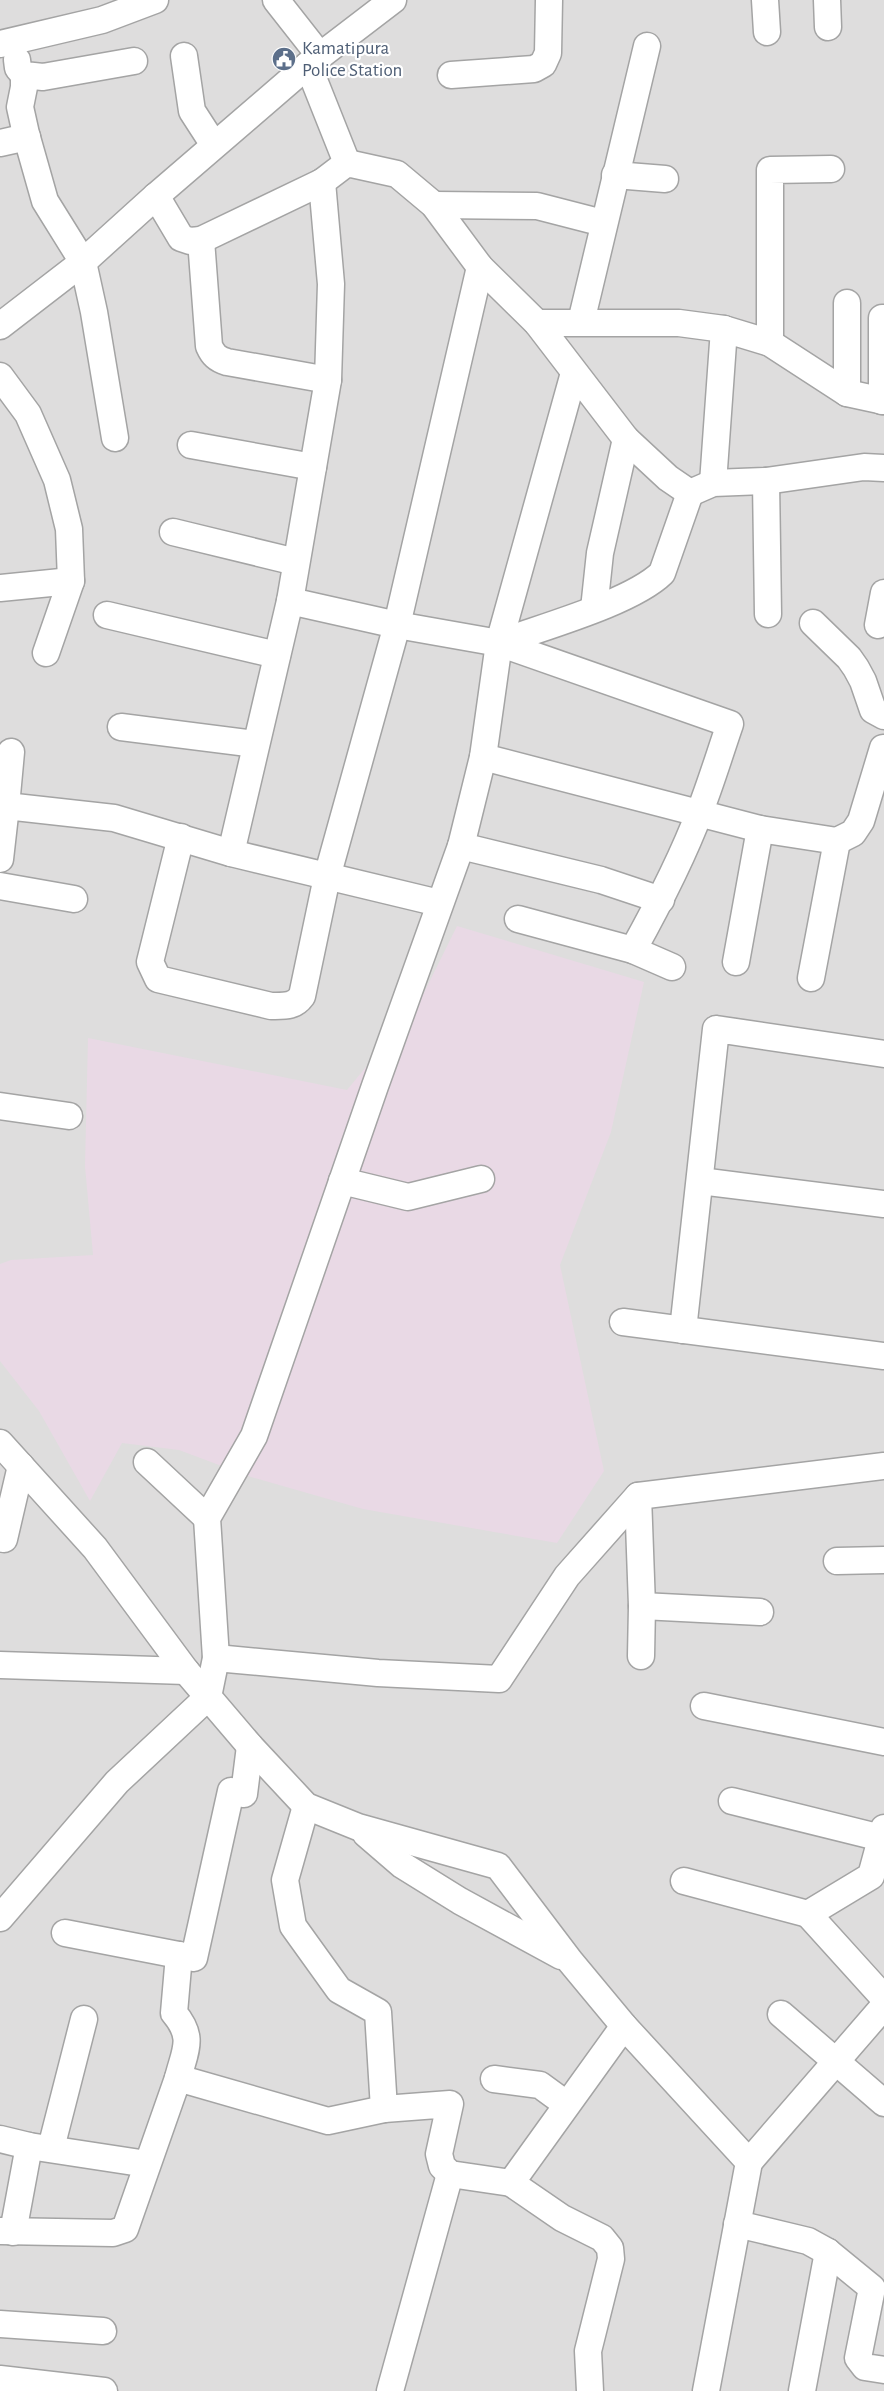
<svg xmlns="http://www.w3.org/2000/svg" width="884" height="2391" viewBox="0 0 884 2391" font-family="'Alegreya Sans',sans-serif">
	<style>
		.residential { fill: #dedddd }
		.industrial { fill: #e9d9e5 }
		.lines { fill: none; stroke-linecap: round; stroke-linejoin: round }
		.minor-casing { stroke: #a4a4a4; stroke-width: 29 }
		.minor { stroke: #fff; stroke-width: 26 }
		.labels { text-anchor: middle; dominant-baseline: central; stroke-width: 4.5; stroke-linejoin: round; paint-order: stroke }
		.service-label { font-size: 19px; fill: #4e5e75; stroke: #fff; text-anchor: start }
	</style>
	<rect width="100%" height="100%" fill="#f0eee7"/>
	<rect class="residential" x="0" y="0" width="884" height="2391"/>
	<path class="industrial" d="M457 926 644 982 611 1132 560 1265 604 1471 557 1543 363 1509 251 1477 179 1450 122 1443 90 1501 39 1411 0 1361V1264L11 1260 93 1255 85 1166 88 1038 347 1090 419 1003Z"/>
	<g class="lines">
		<g class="minor-casing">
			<g id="minor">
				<path d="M276 0 320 56"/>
				<path d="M765 0 767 32"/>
				<path d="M827 0 828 27"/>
				<path d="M0 44 102 20 155 0"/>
				<path d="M184 56 192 111 214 145"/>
				<path d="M17 60 18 68 24 75 43 77 134 61"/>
				<path d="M308 65 347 163"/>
				<path d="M24 75V87L20 107 26 134 45 201 83 262 94 312 115 438"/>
				<path d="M451 75 534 69 543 64 548 53 549 0"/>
				<path d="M0 143 27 137"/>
				<path d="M615 175 665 179"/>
				<path d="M156 196 181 238 190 241 201 240 322 182 347 163 397 174 434 205 480 267 537 323 626 439 668 478 690 493 713 483 766 481 864 467 884 468"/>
				<path d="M434 205 537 206 603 223"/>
				<path d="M201 240 209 346C213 355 217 359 227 362L328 380"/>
				<path d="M847 303V393"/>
				<path d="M581 322 647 46"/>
				<path d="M537 323H679L724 329"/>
				<path d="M0 326 83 262 156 196 308 65 393 0"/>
				<path d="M770 343V170L831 169"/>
				<path d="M0 376 28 414 57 480 69 529 71 581 46 653"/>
				<path d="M882 401V318H884"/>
				<path d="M191 445 313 467"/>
				<path d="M766 481 768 614"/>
				<path d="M713 483 724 329 770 343 847 393 884 401"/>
				<path d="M173 532 296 562"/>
				<path d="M0 588 71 581"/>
				<path d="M290 601 397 625 499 643 730 724C720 753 711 783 700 811 682 859 658 905 633 950"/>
				<path d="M594 609 600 553 626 439"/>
				<path d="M107 615 277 655"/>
				<path d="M813 623 849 658 856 668 863 681 873 710 884 716"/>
				<path d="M878 625 884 593"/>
				<path d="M499 643C542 627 631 603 662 573L690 493"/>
				<path d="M121 727 256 744"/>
				<path d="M483 757 760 829 837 841 853 833 861 821 883 748"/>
				<path d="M6 806 11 752"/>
				<path d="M181 837 150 962 158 979 271 1006C285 1006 294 1007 302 996L327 877 397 625 480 267"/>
				<path d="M461 846 601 880 661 900"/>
				<path d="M231 853 290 601 328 380 331 284 322 182"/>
				<path d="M0 859 6 806 114 818 231 853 439 903"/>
				<path d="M0 886 74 899"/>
				<path d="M518 919 633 950 672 967"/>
				<path d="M736 962 760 829"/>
				<path d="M811 978 837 841"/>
				<path d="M0 1106 69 1116"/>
				<path d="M342 1181 408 1197 481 1179"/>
				<path d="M700 1181 884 1204"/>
				<path d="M623 1322 884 1356"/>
				<path d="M683 1330 716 1029 884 1054"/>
				<path d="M0 1443 95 1548 186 1671 250 1746 306 1806 358 1827 498 1866 570 1961 624 2026 749 2162 706 2391"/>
				<path d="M147 1462 207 1518"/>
				<path d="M638 1496 642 1606 641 1656"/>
				<path d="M4 1539 21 1466"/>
				<path d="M837 1561 884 1560"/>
				<path d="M642 1606 760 1612"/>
				<path d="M216 1658 378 1673 499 1679 567 1576 638 1496 884 1466"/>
				<path d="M0 1665 186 1671"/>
				<path d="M704 1706 884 1742"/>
				<path d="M732 1801 881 1838"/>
				<path d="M366 1834 402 1865 460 1901 561 1956"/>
				<path d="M684 1881 808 1914 871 1876 884 1828"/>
				<path d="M808 1914 884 1998"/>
				<path d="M0 1918 117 1782 208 1697 216 1658 207 1518 254 1436 375 1086 461 846 483 757 499 643 574 373"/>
				<path d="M65 1933 194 1958 231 1791 244 1794 250 1746"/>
				<path d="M781 2014 884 2103"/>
				<path d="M178 2078C185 2050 195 2038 174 2013L179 1955"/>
				<path d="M494 2079 540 2085 566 2104"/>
				<path d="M384 2109 450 2104 439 2154 442 2166 450 2174 511 2183"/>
				<path d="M0 2139 29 2146 147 2164"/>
				<path d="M51 2148 84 2019"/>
				<path d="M749 2162 884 2006"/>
				<path d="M737 2224 808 2241 828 2252 872 2288 858 2358 865 2367 884 2370"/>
				<path d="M0 2231 113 2233 125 2229 178 2078 328 2121 384 2109 378 2012 339 1990 293 1926 285 1880 306 1806"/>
				<path d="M13 2232 29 2146"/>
				<path d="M0 2324 103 2331"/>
				<path d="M0 2379 104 2391"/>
				<path d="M390 2391 450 2174"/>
				<path d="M590 2391 588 2351 611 2259 610 2248 602 2238 562 2218 511 2183 624 2026"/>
				<path d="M802 2391 828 2252"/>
			</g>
		</g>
		<use href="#minor" class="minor"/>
	</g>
	<defs>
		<g id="civic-disc" transform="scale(1.25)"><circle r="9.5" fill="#5c6f8a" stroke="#fff"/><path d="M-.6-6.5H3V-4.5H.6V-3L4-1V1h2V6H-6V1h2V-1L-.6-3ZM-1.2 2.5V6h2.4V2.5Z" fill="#fff"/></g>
	</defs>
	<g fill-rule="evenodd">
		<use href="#civic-disc" x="284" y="59"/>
	</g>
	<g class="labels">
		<g class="service-label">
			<text x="302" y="48">Kamatipura<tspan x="302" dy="22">Police Station</tspan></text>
		</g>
	</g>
</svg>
